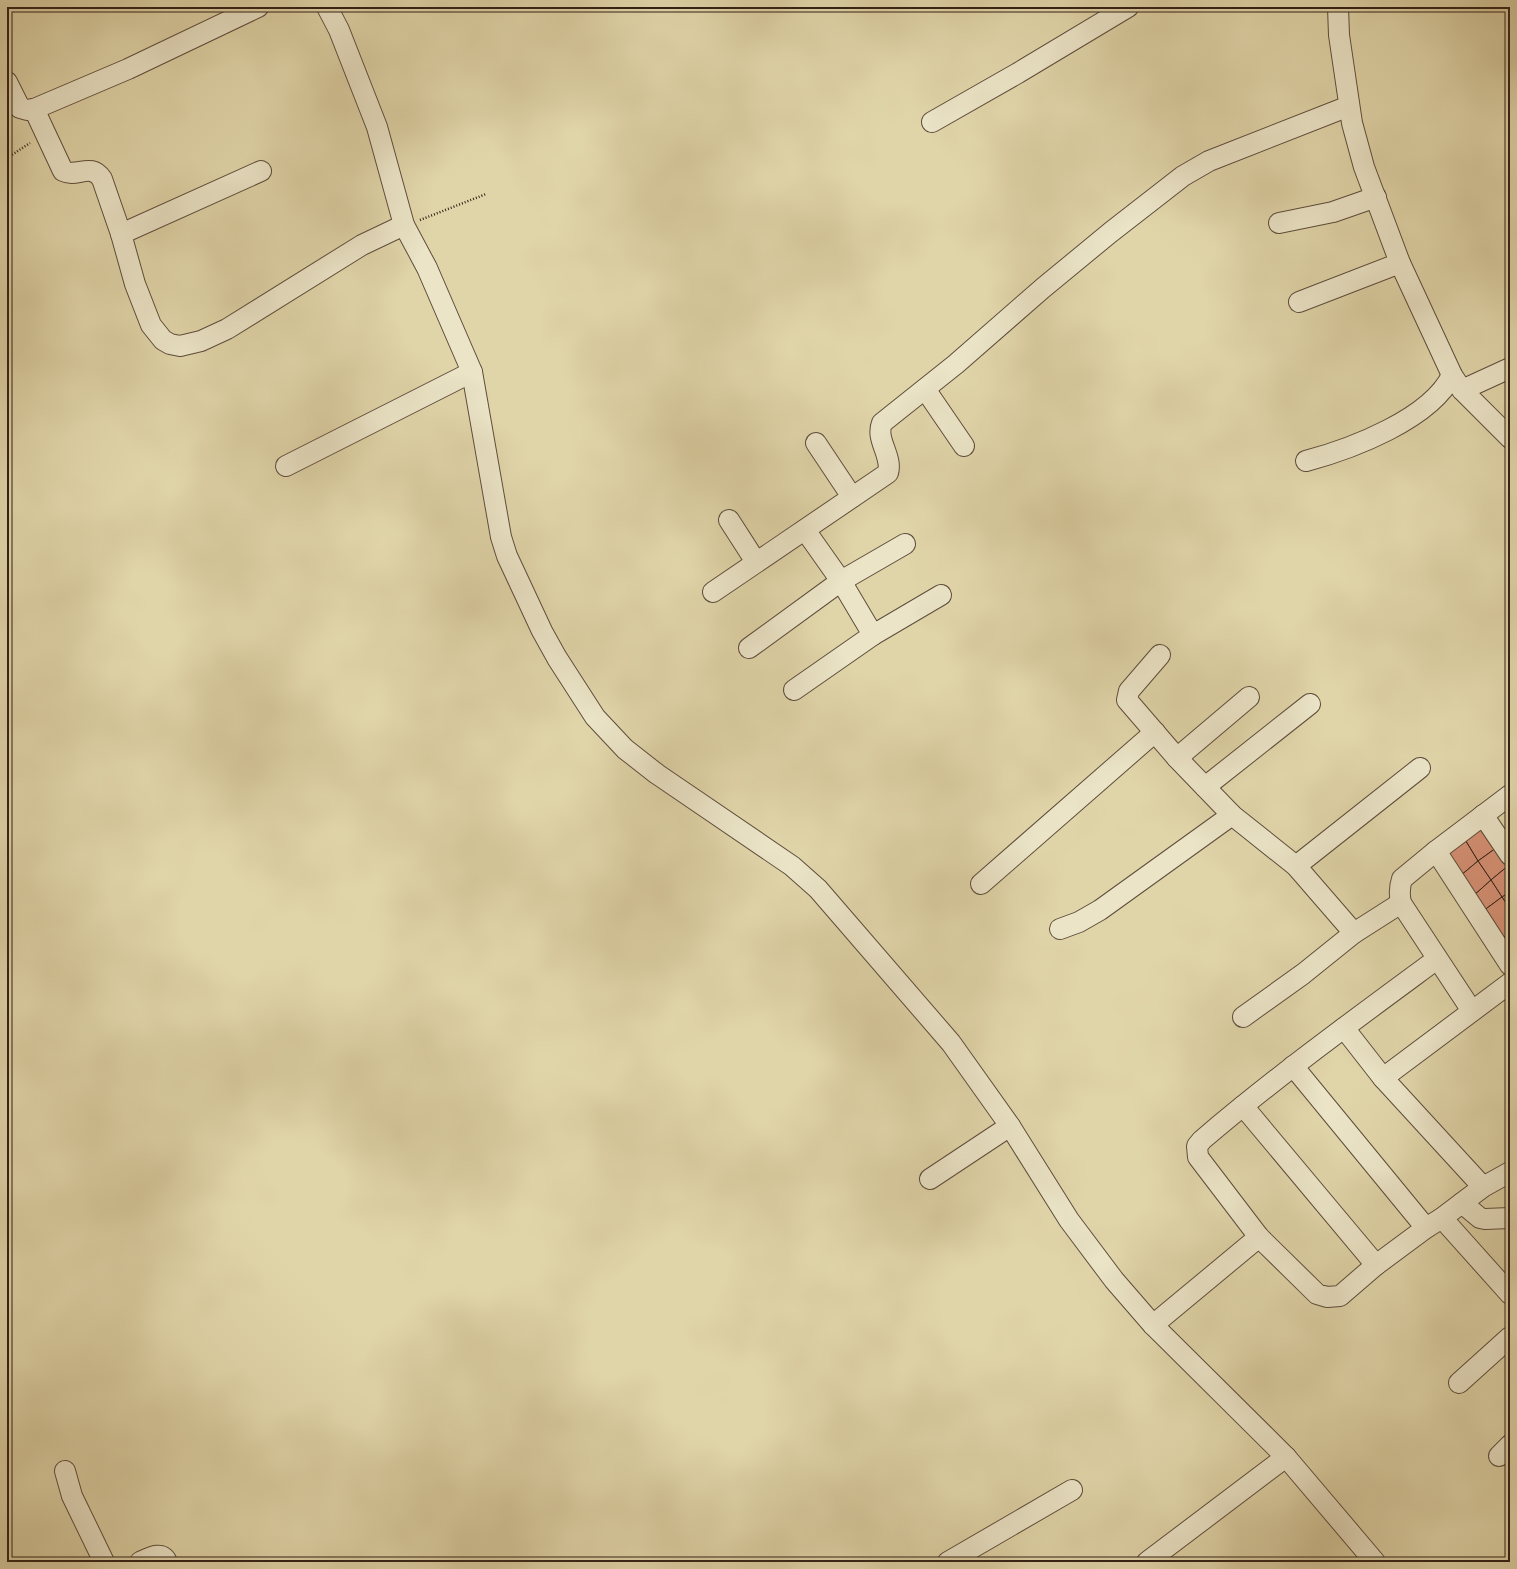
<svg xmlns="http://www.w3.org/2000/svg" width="1517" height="1569" viewBox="0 0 1517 1569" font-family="Cardo,serif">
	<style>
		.building { fill: #d79175; stroke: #332017; filter: url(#shadow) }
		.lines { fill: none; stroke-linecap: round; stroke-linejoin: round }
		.minor-casing { stroke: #5e4d3c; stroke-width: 22 }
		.path { stroke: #332017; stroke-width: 2.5; stroke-dasharray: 1 2; stroke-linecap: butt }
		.minor { stroke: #ebe4c7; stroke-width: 20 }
	</style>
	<defs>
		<filter id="shadow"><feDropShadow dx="3.5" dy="-3.5" stdDeviation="1" flood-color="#0004"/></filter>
	</defs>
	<rect width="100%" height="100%" fill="#e0d5a9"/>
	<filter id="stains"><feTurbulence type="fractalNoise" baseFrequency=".005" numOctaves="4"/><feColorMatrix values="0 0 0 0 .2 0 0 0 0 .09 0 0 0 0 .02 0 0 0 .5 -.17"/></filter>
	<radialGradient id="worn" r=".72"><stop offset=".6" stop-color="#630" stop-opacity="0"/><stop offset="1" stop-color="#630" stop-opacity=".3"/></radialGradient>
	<g class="building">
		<path d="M1482 826 1496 848 1478 861 1464 838Z"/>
		<path d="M1464 838 1478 861 1460 876 1445 853Z"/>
		<path d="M1496 848 1509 865 1491 880 1478 861Z"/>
		<path d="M1478 861 1491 880 1472 897 1460 876Z"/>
		<path d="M1509 865 1510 892 1502 897 1491 880Z"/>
		<path d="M1491 880 1502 897 1483 911 1472 897Z"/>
		<path d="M1510 892V909L1502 897Z"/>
		<path d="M1502 897 1510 909V933L1500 940 1483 911Z"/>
		<path d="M1510 933V955L1500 940Z"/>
	</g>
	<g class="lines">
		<g class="minor-casing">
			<g id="minor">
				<path d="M327 7 339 30 377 127 404 225 427 268 472 372 501 537 507 556 542 631 557 658 595 717 625 749 657 774 792 866 818 889 951 1043 1010 1126 1069 1220 1114 1280 1153 1325 1286 1457 1375 1562"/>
				<path d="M1338 7 1339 35 1352 123 1364 167 1400 263 1452 375 1462 390 1510 438"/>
				<path d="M7 82 20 108 27 110 34 109 128 69 258 7"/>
				<path d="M34 109 63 171C77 178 91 162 102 179L121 234 135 284 151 325 163 340 170 344 180 346 201 341 227 329 362 245 404 225"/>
				<path d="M932 122 1018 73 1128 7"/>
				<path d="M1279 223 1333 212 1376 197"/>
				<path d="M121 234 261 171"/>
				<path d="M1299 302 1400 263"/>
				<path d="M925 389 964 446"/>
				<path d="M1462 390 1510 368"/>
				<path d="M816 443 852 497"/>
				<path d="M1306 461C1351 449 1431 419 1452 375"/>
				<path d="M286 466 472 372"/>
				<path d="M729 520 756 562"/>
				<path d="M713 592 888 473C893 456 875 440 882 423L956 364 1043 288 1111 232 1183 176 1209 161 1349 106"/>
				<path d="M873 635 941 595"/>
				<path d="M749 648 841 581 905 544"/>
				<path d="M1160 655 1129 691 1127 700 1177 758 1232 815 1296 866 1354 933 1401 903"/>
				<path d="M794 690 873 635 841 581 805 530"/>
				<path d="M1177 758 1249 697"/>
				<path d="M1205 787 1310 704"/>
				<path d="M1483 815 1510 855"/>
				<path d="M1436 851 1510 965"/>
				<path d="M1296 866 1420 768"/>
				<path d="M981 884 1155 732"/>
				<path d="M1060 929 1079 922 1100 910 1232 815"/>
				<path d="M1437 959C1357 1018 1277 1076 1202 1140L1197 1146 1198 1157 1259 1237 1317 1294 1327 1297 1340 1296 1376 1265 1426 1228 1442 1218 1483 1187 1510 1172"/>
				<path d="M1472 1011 1401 903C1399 894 1399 888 1402 879L1436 851 1510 795"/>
				<path d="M1243 1017 1303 974 1354 933"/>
				<path d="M1344 1028 1383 1078 1483 1187"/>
				<path d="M1293 1066 1426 1228"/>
				<path d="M1383 1078 1510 983"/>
				<path d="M1243 1106 1376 1265"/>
				<path d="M930 1179 1010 1126"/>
				<path d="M1462 1203 1480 1218 1485 1219 1510 1218"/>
				<path d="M1442 1218 1510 1294"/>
				<path d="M1153 1325 1259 1237"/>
				<path d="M1459 1383 1510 1337"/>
				<path d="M1499 1456 1510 1445"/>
				<path d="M65 1471 72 1496 104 1562"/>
				<path d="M140 1562C149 1558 162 1550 167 1562"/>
				<path d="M948 1562 1072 1490"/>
				<path d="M1147 1562 1286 1457"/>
			</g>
		</g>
		<g class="path">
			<path d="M7 158 30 143"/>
			<path d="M420 220 486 194"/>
		</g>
		<use href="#minor" class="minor"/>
	</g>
	<rect width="1517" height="1569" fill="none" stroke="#e0d5a9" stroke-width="24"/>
	<rect x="8" y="8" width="1501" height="1553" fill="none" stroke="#332017" stroke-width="2"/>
	<rect x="12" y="12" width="1493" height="1545" fill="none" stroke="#332017"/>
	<rect width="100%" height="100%" filter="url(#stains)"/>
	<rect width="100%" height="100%" fill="url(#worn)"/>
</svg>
